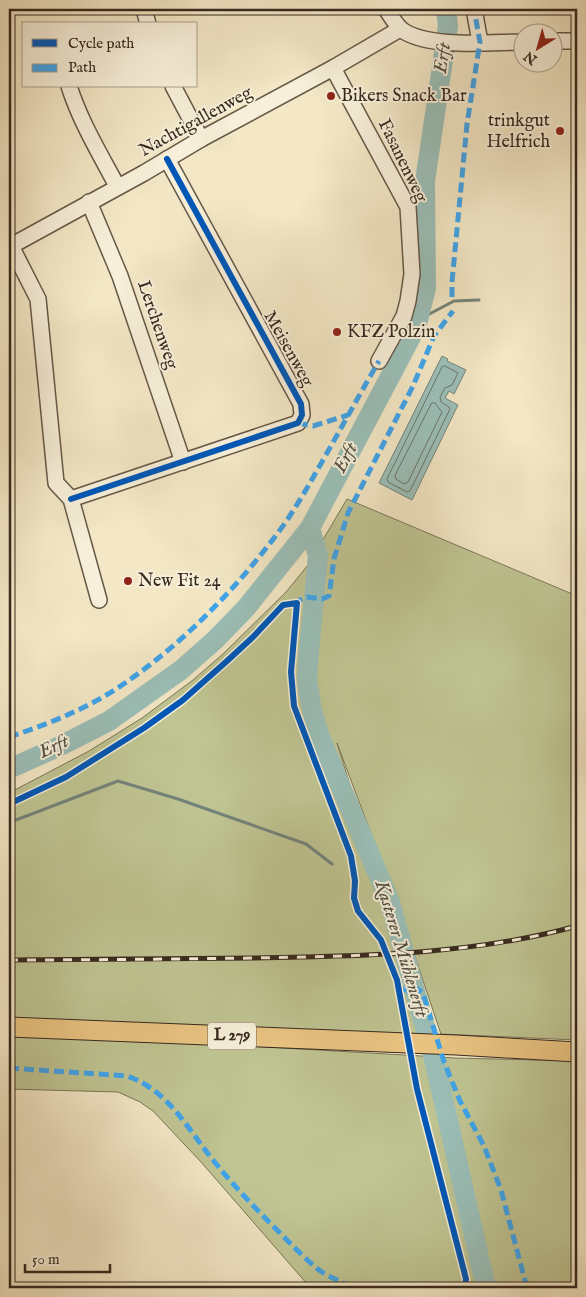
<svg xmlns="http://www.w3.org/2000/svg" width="586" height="1297" viewBox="0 0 586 1297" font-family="'IM FELL English',serif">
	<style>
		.green { fill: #bfc492; stroke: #7b7658 }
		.water { fill: #9bbfb8; stroke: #73837a }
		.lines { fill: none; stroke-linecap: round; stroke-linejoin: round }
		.shore { stroke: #69746b; stroke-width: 1 }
		.stream { stroke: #73837a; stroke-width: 3 }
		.river { stroke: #9bbfb8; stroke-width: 20 }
		.minor-casing { stroke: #665848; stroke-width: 18 }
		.major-casing { stroke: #37291e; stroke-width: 21 }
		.minor { stroke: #f7efd9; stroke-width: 15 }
		.major { stroke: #eac482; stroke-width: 19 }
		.rail-casing { stroke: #37291e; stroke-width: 5 }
		.rail { stroke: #f7efd9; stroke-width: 3; stroke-dasharray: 9; stroke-linecap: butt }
		.quiet { stroke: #3fa3ea; stroke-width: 5; stroke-dasharray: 10 5; stroke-linecap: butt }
		.cycleway-casing { stroke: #f7efd9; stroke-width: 9 }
		.cycleway { stroke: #0057b8; stroke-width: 6 }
		.poi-dot { fill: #8f2418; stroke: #f7efd9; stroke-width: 2 }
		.labels { text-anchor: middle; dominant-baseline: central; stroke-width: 4; stroke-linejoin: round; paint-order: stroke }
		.shield { fill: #f7efd9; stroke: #716456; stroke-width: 1 }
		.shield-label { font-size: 16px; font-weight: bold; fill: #37291e }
		.poi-label { font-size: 18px; fill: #37291e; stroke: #f7efd9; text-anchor: start }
		.street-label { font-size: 18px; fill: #37291e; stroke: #f7efd9 }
		.water-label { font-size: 19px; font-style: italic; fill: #504e44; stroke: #f7efd9 }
	</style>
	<rect width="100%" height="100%" fill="#f3e7c5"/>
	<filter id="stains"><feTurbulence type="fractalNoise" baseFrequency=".004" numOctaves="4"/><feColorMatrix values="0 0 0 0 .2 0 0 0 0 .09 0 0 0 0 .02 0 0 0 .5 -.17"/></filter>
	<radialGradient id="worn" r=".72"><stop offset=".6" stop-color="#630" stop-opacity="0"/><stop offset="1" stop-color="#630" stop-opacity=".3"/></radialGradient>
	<g class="green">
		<path d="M347 499 577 596V1040L441 1034 397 903 337 743 387 904 425 1035 9 1021V793L89 751 142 718 193 680 224 653 286 592 308 565Z"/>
		<path d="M9 1032 455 1058 577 1061V1235L575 1257 577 1269V1288H312L308 1285 201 1162 153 1111 140 1102 118 1092 9 1089Z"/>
	</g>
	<path class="water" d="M442 356 448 359 447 361 466 370 454 394 449 391 445 398 458 405 412 500 379 483Z"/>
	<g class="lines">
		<g class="shore">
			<path d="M445 366 458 373 452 385 445 388 440 397 441 402 449 407 450 409 410 491 407 492 388 482 387 479 442 367Z"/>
			<path d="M432 403H435L442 412 408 482 404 484 396 479 395 476Z"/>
		</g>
		<g class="stream">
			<path d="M418 320 454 301 479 300"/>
			<path d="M16 820 118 781 178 799 306 844 332 864"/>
		</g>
		<g class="river">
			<path d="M310 528 318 556 309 651 307 679 312 710 321 740 390 902 434 1059 486 1288"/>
			<path d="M9 769 62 745 109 721 181 670 215 640 246 608 310 528 411 337 418 320 426 288 425 181 448 26 446 9"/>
		</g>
		<g class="minor-casing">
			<g id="minor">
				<path d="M144 9 148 24"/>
				<path d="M386 9C391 16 396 25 402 30 429 49 491 42 524 42"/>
				<path d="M474 9 480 42"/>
				<path d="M554 41H577"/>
				<path d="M333 68 408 207 412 274 408 301 404 316 379 361"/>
				<path d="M69 86C80 121 100 154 117 186"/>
				<path d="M173 86 201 139"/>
				<path d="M89 202 120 276 183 462"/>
				<path d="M11 246 38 299 56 483 71 499 99 600"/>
				<path d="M9 247 144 173 201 139 333 68 400 29"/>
				<path d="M71 499 298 423 302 415 301 404 167 159"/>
			</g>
		</g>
		<g class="major-casing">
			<path id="major" d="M9 1027 456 1045 577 1052"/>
		</g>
		<use href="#minor" class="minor"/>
		<use href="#major" class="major"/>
		<g class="rail-casing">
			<path id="rail" d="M9 960C91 960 173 959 254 958 362 956 472 955 577 926"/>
		</g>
		<use href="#rail" class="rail"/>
		<g class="quiet">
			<path d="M452 297V282L467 124 480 42 474 9"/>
			<path d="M298 423 313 426 348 415"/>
			<path d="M293 603 307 597 322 599 329 596 334 559 348 513 413 386 434 336 453 311"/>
			<path d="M9 737C49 724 91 707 125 683 183 643 235 590 277 534 296 509 311 481 327 453 344 423 361 392 379 361"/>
			<path d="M399 988 408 991 416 988 423 993 444 1062 460 1101 484 1146 501 1190 527 1288"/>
			<path d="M9 1068 127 1076C168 1090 187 1128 213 1160 233 1185 255 1208 277 1230 291 1244 304 1258 319 1270 329 1277 342 1282 353 1288"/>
		</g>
		<g class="cycleway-casing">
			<g id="cycleway">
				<path d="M71 499 298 423 302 415 301 404 167 159"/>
				<path d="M9 804 66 777 144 728 183 700 227 661 253 637 283 605 297 603 291 672 294 706 351 856 355 881 354 898 358 911 381 940 397 980 417 1089 466 1279 465 1288"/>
			</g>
		</g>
		<use href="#cycleway" class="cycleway"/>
	</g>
	<g class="poi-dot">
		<circle cx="331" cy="96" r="5"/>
		<circle cx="560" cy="131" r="5"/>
		<circle cx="337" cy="332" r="5"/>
		<circle cx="128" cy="581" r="5"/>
	</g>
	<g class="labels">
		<rect class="shield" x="208" y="1022.5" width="48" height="27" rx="4"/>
		<g class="shield-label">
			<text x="232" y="1036">L 279</text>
		</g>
		<g class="poi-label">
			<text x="341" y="96">Bikers Snack Bar</text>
			<text x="550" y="121" text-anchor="end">trinkgut<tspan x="550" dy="21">Helfrich</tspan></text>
			<text x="347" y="332">KFZ Polzin</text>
			<text x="138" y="581">New Fit 24</text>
		</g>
		<g class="street-label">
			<text transform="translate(196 122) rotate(-29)">Nachtigallenweg</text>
			<text transform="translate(402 161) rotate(64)">Fasanenweg</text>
			<text transform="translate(157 325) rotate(71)">Lerchenweg</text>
			<text transform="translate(288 349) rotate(61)">Meisenweg</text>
		</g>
		<g class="water-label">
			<text transform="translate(443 58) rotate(-82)">Erft</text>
			<text transform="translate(346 458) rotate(-63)">Erft</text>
			<text transform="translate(54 747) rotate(-26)">Erft</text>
			<text transform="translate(401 949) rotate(73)">Kasterer Mühlenerft</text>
		</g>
	</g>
	<rect width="586" height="1297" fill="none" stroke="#f3e7c5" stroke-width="30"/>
	<rect x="10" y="10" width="566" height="1277" fill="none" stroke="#37291e" stroke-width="2.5"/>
	<rect x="15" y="15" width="556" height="1267" fill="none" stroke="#37291e"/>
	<rect x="22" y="22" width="175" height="65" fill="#f7efd9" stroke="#aaa08e"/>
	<rect x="32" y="39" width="25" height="8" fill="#0057b8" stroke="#aaa08e"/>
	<text x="68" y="48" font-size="15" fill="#37291e">Cycle path</text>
	<rect x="32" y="64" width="25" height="8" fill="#3fa3ea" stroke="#aaa08e"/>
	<text x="68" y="72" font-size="15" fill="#37291e">Path</text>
	<g transform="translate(538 48) rotate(217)"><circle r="24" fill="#f7efd9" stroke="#aaa08e"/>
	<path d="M0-4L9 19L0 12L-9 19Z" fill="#8f2418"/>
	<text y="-8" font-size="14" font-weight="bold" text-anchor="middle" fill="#37291e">N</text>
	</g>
	<path d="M25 1264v8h85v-8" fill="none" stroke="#37291e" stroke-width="2.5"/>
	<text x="32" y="1264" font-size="15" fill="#37291e" stroke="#f7efd9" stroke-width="4" paint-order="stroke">50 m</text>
	<rect width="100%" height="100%" filter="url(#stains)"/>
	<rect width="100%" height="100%" fill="url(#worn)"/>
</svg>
